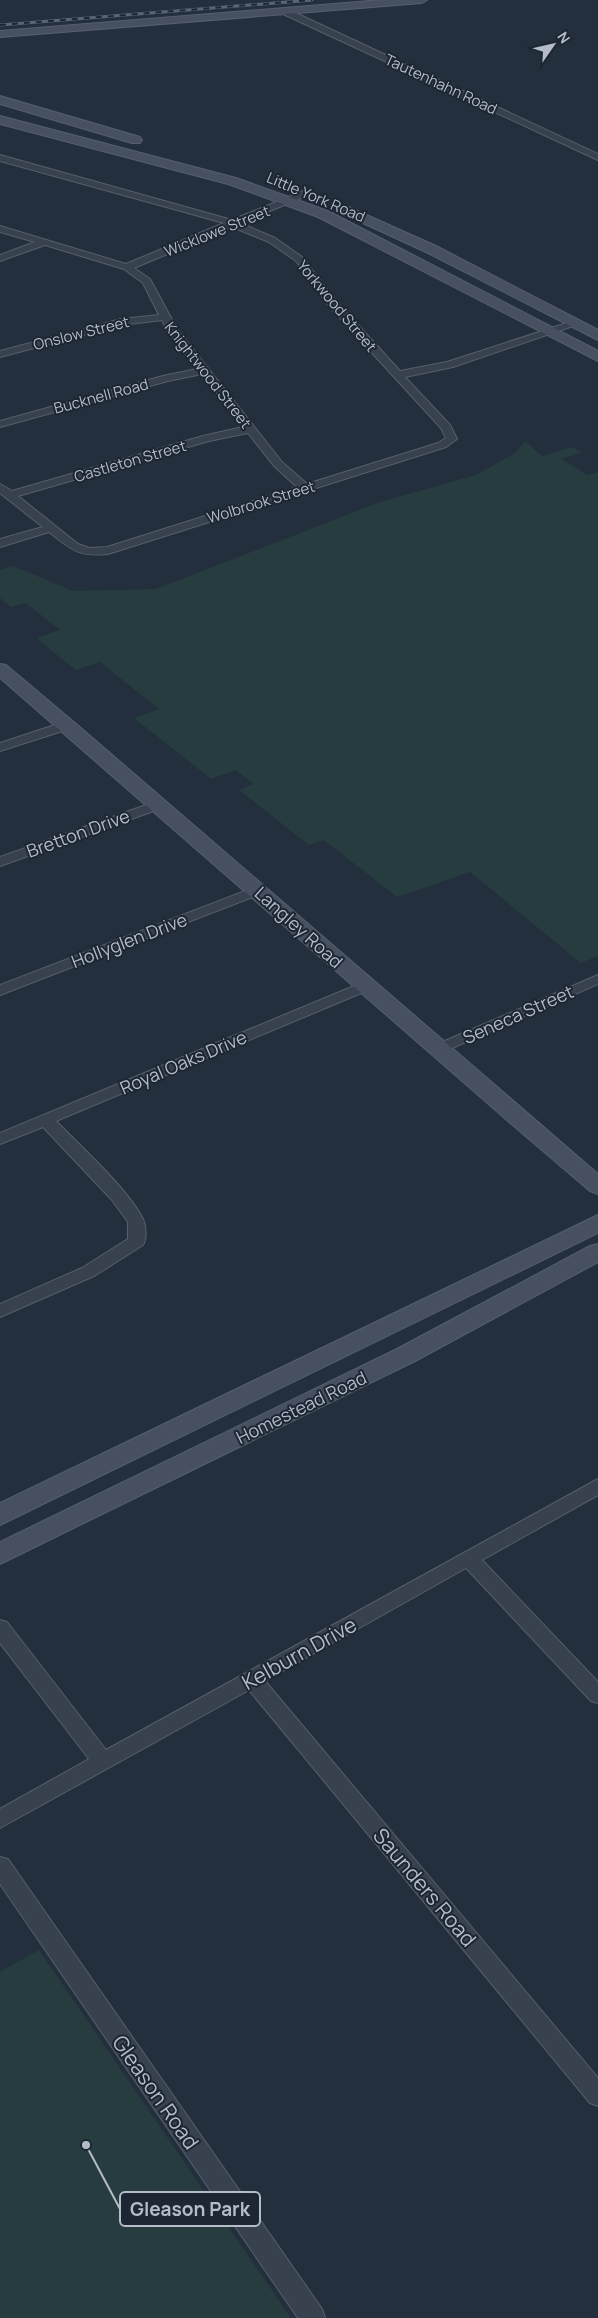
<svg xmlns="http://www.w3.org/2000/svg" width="598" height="2318" viewBox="0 0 598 2318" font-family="Manrope,sans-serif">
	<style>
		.green { fill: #263c3f }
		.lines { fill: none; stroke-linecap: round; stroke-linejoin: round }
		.street-casing { stroke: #565f6c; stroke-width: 2 }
		.secondary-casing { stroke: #565f6c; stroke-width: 2 }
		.street { fill: #38414e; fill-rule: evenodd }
		.secondary { fill: #465061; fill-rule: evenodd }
		.rail-casing { stroke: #5a6575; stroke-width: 3 }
		.rail { stroke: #1d2633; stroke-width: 2; stroke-dasharray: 6; stroke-linecap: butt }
		.labels { text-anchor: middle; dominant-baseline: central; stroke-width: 4; stroke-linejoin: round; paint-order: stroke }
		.far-street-label { font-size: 15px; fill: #b4bcc9; stroke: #1d2633 }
		.street-label { font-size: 18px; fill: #b4bcc9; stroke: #1d2633 }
		.near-street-label { font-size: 21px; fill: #b4bcc9; stroke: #1d2633 }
		.leader { fill: none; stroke: #b4bcc9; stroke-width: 2 }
		.callout-dot { fill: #b4bcc9; stroke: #1d2633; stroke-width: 2 }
		.callout { fill: #1d2633; stroke: #b4bcc9; stroke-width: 2 }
		.callout-label { font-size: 19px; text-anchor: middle; font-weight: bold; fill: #b4bcc9 }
	</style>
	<rect width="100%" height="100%" fill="#242f3e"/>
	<g class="green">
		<path d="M525 441 542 456 573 447 582 452 562 459 587 475 598 472V956L581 963 470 872 397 897 324 840 309 845 239 790 253 784 236 770 211 779 134 718 159 709 100 662 76 670 36 638 60 630 26 603 11 607 0 598V570L13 566 73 591 156 589 380 502 476 475 515 453Z"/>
		<path d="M39 1950 291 2318H0V1972Z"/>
	</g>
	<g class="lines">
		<g class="street-casing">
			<g id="street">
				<path d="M281 9H287L598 154V160L281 13Z"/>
				<path d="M0 155 232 220 303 191H309V195L240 223 275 238 302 257 337 302 400 371 447 362 570 322H578L579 324 453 367 405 377 450 425 457 439 446 447 108 554C78 557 72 550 49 532L0 547V539L43 527 0 493V484L12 491 203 436 243 427 202 374 168 381 0 427V421L163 376 197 369 168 332 162 320 121 325 0 357V351L121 319 159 315 143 283 124 269 45 245 0 261V255L35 242 0 232V226L126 264 224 223 0 161ZM232 227 269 242 296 261 329 306 441 428 446 438 438 443 307 484 282 462 177 329 150 279 134 268ZM248 433 274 466 297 487 107 547 90 548 78 544 18 496 209 441Z"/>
				<path d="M67 721 72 722 74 725 72 728 0 751V743Z"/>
				<path d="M157 801 164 805 162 808 0 866V857Z"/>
				<path d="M258 886 265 890 263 893 0 995V985Z"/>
				<path d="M598 975V984L443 1052H433L430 1049 433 1046Z"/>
				<path d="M366 981 373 986 371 989 56 1121C81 1147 128 1189 143 1219 146 1226 147 1239 143 1245L94 1276 0 1317V1304L82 1268 128 1239V1222L112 1200 43 1127 0 1144V1133Z"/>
				<path d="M598 1479V1495L482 1560 598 1682V1703L591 1701 466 1568 265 1681 598 2078V2106L590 2103 249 1690 0 1828V1809L89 1759 0 1643V1620L7 1622 106 1750Z"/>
				<path d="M0 1857 8 1859 322 2309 325 2318H298L0 1884Z"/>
			</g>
		</g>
		<g class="secondary-casing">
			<g id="secondary">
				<path d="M382 0H427L422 3 0 37V31Z"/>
				<path d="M0 96 140 137 142 140 140 143H132L0 104Z"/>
				<path d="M0 116 236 178 328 211 598 351V361L318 217 228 184 0 124Z"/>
				<path d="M344 205 436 246 598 330V340L426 252 339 212 338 209 339 206Z"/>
				<path d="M0 664 6 665 82 729 598 1174V1194L590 1191 515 1127 0 678Z"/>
				<path d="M598 1215V1233L0 1525V1503Z"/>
				<path d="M598 1244V1262L415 1361 0 1564V1542L397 1349 590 1246Z"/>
			</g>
		</g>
		<use href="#street" class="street"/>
		<use href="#secondary" class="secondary"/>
		<g class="rail-casing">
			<path id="rail" d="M0 25 312 0"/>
		</g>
		<use href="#rail" class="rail"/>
	</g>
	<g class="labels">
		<g class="far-street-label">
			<text transform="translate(441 84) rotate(25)">Tautenhahn Road</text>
			<text transform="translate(316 197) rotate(23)">Little York Road</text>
			<text transform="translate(217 231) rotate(-22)">Wicklowe Street</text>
			<text transform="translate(337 306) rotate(50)">Yorkwood Street</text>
			<text transform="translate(81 333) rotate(-14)">Onslow Street</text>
			<text transform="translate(208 375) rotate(52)">Knightwood Street</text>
			<text transform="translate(101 396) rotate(-15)">Bucknell Road</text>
			<text transform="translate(130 461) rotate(-16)">Castleton Street</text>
			<text transform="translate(261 502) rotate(-17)">Wolbrook Street</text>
		</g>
		<g class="street-label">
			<text transform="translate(78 833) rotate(-20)">Bretton Drive</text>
			<text transform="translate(299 927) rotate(42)">Langley Road</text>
			<text transform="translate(129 940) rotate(-21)">Hollyglen Drive</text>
			<text transform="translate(518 1014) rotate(-24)">Seneca Street</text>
			<text transform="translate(183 1062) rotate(-23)">Royal Oaks Drive</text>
			<text transform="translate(301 1407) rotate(-26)">Homestead Road</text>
		</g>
		<g class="near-street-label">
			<text transform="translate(299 1653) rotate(-29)">Kelburn Drive</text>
			<text transform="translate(425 1887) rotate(50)">Saunders Road</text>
			<text transform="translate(156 2092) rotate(55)">Gleason Road</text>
		</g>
	</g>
	<path class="leader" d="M86 2145L120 2209"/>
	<circle class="callout-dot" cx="86" cy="2145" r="5"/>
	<rect class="callout" x="120" y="2192" width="140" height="34" rx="5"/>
	<g class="callout-label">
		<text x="190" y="2216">Gleason Park</text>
	</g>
	<g transform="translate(553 45) rotate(56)" stroke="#1d2633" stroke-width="4" paint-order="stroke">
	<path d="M0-4L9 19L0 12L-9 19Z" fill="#b4bcc9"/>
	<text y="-8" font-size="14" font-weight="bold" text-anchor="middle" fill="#b4bcc9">N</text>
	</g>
</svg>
